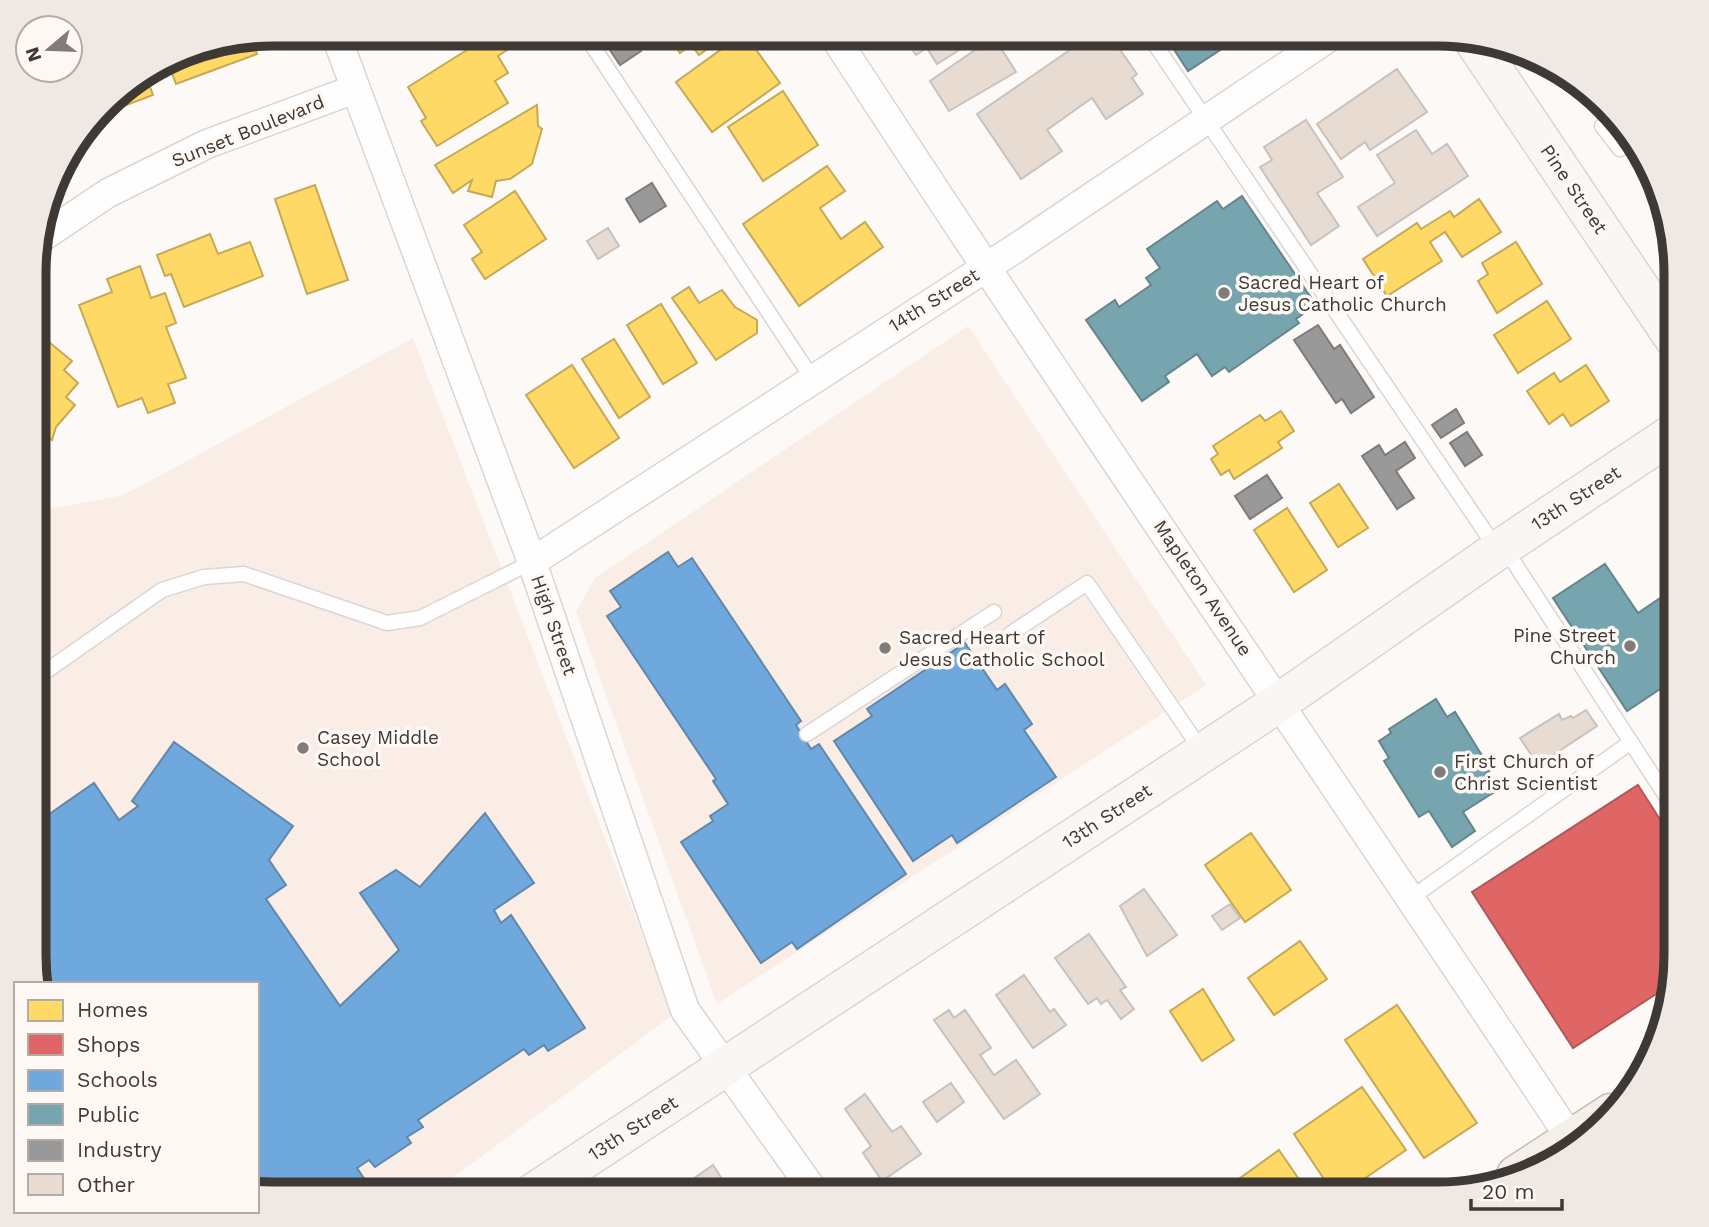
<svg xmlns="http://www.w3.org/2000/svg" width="1709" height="1227" viewBox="0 0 1709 1227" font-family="'Work Sans',sans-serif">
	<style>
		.built { fill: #f9ede6 }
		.homes { fill: #ffd966; stroke: #c5a957; stroke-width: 2 }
		.shops { fill: #e06666; stroke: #b05857; stroke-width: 2 }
		.schools { fill: #6fa8dc; stroke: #6187aa; stroke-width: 2 }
		.public { fill: #76a5af; stroke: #66858a; stroke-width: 2 }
		.industry { fill: #999; stroke: #7e7c7b; stroke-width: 2 }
		.building { fill: #e8dbd2; stroke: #c6c2bf; stroke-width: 2 }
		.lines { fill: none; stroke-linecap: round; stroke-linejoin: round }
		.lane-casing { stroke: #dad6d3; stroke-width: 17 }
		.street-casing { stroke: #dad6d3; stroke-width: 31 }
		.secondary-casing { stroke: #dad6d3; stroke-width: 41 }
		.primary-casing { stroke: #c7bbb3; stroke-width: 41 }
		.lane { stroke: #fffefe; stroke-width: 14 }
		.street { stroke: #fffefe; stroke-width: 28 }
		.secondary { stroke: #faf6f4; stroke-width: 38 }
		.primary { stroke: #f5efea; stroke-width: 38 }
		.poi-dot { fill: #817c79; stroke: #fef8f4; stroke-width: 2.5 }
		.labels { text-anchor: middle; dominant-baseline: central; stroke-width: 7; stroke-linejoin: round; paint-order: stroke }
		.street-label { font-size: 19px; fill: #3f3935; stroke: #fef8f4 }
		.poi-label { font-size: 19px; fill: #3f3935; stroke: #fef8f4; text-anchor: start }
		.rim { fill: none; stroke: #3f3935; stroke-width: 9 }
	</style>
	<rect width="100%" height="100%" fill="#fcf9f6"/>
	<g class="built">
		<path d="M968 326 1206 685 717 1004 576 612 595 578Z"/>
		<path d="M413 338 673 1015 432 1193H257V984H35V512L124 495Z"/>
	</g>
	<g class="homes">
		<path d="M494 33 507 50 498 56 508 73 495 81 508 103 437 146 421 121 426 118 408 87Z"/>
		<path d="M666 33H729L699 55 691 45 680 53Z"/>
		<path d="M744 33 780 83 712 132 676 82Z"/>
		<path d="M251 38 257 54 176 84 167 60 181 51Z"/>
		<path d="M145 74 153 95 124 106 119 94 112 97Z"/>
		<path d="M783 91 818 145 763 181 728 127Z"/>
		<path d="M537 105 538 126 542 129 532 164 510 179 496 181 492 197 468 191 472 180 453 193 435 165Z"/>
		<path d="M827 166 845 191 820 208 841 239 865 222 883 247 799 306 743 224Z"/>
		<path d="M315 185 348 280 307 294 275 199Z"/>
		<path d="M515 191 546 239 485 279 472 259 482 252 464 225Z"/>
		<path d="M1479 199 1501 232 1462 257 1445 232 1430 242 1442 261 1387 296 1363 259 1417 223 1421 229 1450 211 1454 217Z"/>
		<path d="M210 234 218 254 250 242 263 276 184 307 171 274 165 276 157 255Z"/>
		<path d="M1516 242 1542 284 1497 313 1478 281 1488 274 1482 263Z"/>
		<path d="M140 266 151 298 165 293 176 323 166 327 186 378 168 384 175 403 148 413 142 398 118 407 79 305 112 292 107 279Z"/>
		<path d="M689 287 699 303 722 290 735 307 757 320V333L716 360 672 298Z"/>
		<path d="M1547 301 1571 339 1518 373 1494 335Z"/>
		<path d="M661 304 697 363 663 384 627 325Z"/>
		<path d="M614 339 650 397 619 418 582 359Z"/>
		<path d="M35 343 44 351 50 343 72 361 64 370 78 383 66 397 75 405 56 427 52 440 35 427Z"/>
		<path d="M572 365 619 438 574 468 526 395Z"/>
		<path d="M1586 365 1609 401 1571 426 1563 414 1549 424 1527 391 1554 373 1560 382Z"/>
		<path d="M1281 411 1294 431 1278 442 1282 448 1234 479 1229 470 1221 475 1211 459 1218 454 1213 446 1260 415 1265 421Z"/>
		<path d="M1339 484 1368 528 1338 547 1310 503Z"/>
		<path d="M1287 508 1327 570 1294 592 1254 530Z"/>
		<path d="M1251 833 1291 890 1245 922 1205 865Z"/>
		<path d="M1300 941 1327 979 1274 1015 1248 978Z"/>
		<path d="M1203 989 1234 1040 1202 1061 1170 1011Z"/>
		<path d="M1397 1005 1477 1123 1424 1158 1345 1040Z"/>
		<path d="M1362 1087 1406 1150 1342 1194H1334L1294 1134Z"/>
		<path d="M1279 1150 1309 1194H1229L1225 1189Z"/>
	</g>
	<path class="shops" d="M1638 785 1675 843 1673 983 1573 1048 1472 892Z"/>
	<g class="schools">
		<path d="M668 552 678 567 692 558 801 721 796 725 811 749 819 744 906 874 797 949 792 942 761 963 681 842 713 821 710 816 728 804 713 781 716 779 607 616 621 607 610 591Z"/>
		<path d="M965 643 997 690 1005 684 1032 724 1024 730 1056 777 957 843 952 835 913 861 834 741 872 716 867 709Z"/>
		<path d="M174 742 293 826 269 860 286 885 266 899 340 1006 399 950 360 893 396 870 420 887 485 813 534 883 494 910 501 923 511 915 585 1028 548 1051 544 1045 529 1055 524 1049 418 1120 423 1127 407 1137 411 1143 375 1167 369 1160 357 1168 374 1193H257V984H43L35 972V824L94 783 119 820 138 806 132 801Z"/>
	</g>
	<g class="public">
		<path d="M1164 34H1234L1237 39 1188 71Z"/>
		<path d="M1242 196 1316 305 1296 319 1299 323 1229 372 1225 367 1212 376 1197 354 1165 376 1169 382 1142 401 1086 320 1115 300 1119 307 1151 285 1146 278 1160 268 1147 249 1217 201 1223 209Z"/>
		<path d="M1605 564 1638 613 1675 588V679L1627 711 1553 598Z"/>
		<path d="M1436 699 1447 717 1455 712 1491 770 1485 774 1496 791 1463 812 1475 831 1452 847 1429 811 1419 817 1384 761 1389 758 1379 741 1391 733 1389 729Z"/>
	</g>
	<g class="industry">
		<path d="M614 33H629L641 51 620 65 604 41Z"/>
		<path d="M652 183 666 206 640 222 626 199Z"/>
		<path d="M1318 325 1334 349 1340 345 1374 397 1351 413 1342 399 1336 403 1294 340Z"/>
		<path d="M1456 409 1464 423 1441 438 1432 425Z"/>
		<path d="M1467 432 1482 455 1465 466 1450 443Z"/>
		<path d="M1405 442 1415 458 1396 471 1414 498 1397 509 1362 456 1379 445 1385 455Z"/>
		<path d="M1267 475 1282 498 1250 519 1235 496Z"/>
	</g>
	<g class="building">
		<path d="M901 34H984L937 64 927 48 916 55Z"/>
		<path d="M1093 34H1109L1137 74 1132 78 1143 94 1106 119 1092 98 1047 130 1062 151 1021 179 977 114Z"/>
		<path d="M994 37 1016 72 949 111 930 81Z"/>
		<path d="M1397 69 1427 112 1370 150 1365 142 1341 159 1317 124Z"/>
		<path d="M1306 120 1343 177 1317 193 1339 226 1311 245 1260 167 1272 160 1264 147Z"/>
		<path d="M1416 130 1432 154 1447 144 1468 176 1377 236 1358 207 1395 183 1377 155Z"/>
		<path d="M608 228 619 246 598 259 587 241Z"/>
		<path d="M1586 710 1597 726 1538 765 1520 738 1559 714 1562 720 1571 716 1573 718Z"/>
		<path d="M1144 889 1177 935 1147 956 1120 906Z"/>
		<path d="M1230 904 1240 918 1222 930 1212 916Z"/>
		<path d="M1089 934 1126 987 1120 990 1134 1009 1121 1019 1107 1000 1101 1004 1097 998 1088 1004 1055 958Z"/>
		<path d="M1024 975 1050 1012 1054 1009 1066 1025 1033 1048 996 995Z"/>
		<path d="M949 1010 954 1018 965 1010 991 1048 980 1055 994 1075 1016 1060 1040 1094 1004 1119 934 1020Z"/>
		<path d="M951 1083 964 1102 937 1122 923 1102Z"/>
		<path d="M865 1094 892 1132 901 1126 921 1154 882 1181 863 1153 871 1146 845 1109Z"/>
		<path d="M713 1165 731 1193H673Z"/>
	</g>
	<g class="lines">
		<g class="lane-casing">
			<g id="lane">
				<path d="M584 33 812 378"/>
				<path d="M1148 34 1496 548"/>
				<path d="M1612 120 1602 126 1620 149 1631 142"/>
				<path d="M1504 547 1675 810"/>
				<path d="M1010 634 1087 583 1202 751"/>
				<path d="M35 679 162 590 204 577 244 574 387 623 420 618 532 562"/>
				<path d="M807 734 994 612"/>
				<path d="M1411 898 1631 742"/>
			</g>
		</g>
		<g class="street-casing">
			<g id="street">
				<path d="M335 33 532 562 685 1010 815 1193"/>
				<path d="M832 33C1074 405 1326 770 1571 1139"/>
				<path d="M35 242 108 193 207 144 355 89"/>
				<path d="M532 562 1016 248 1334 34"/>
			</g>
		</g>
		<g class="secondary-casing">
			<g id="secondary">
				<path d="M1472 38 1675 340"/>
				<path d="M533 1193 1280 702 1498 550 1675 432"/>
			</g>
		</g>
		<g class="primary-casing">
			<path id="primary" d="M1516 1175 1611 1113"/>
		</g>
		<use href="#lane" class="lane"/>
		<use href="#street" class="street"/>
		<use href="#secondary" class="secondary"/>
		<use href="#primary" class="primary"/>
	</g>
	<g class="poi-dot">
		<circle cx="1224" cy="293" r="7"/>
		<circle cx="1630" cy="646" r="7"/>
		<circle cx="885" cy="648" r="7"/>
		<circle cx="303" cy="748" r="7"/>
		<circle cx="1440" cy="772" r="7"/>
	</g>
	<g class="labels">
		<g class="street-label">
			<text transform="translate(248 131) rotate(-22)">Sunset Boulevard</text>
			<text transform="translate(1574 189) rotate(56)">Pine Street</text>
			<text transform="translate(934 300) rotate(-32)">14th Street</text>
			<text transform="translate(1576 498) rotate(-33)">13th Street</text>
			<text transform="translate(1203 588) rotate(56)">Mapleton Avenue</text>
			<text transform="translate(554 625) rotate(71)">High Street</text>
			<text transform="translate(1107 816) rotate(-33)">13th Street</text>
			<text transform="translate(633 1128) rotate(-33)">13th Street</text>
		</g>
		<g class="poi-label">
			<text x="1238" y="282">Sacred Heart of<tspan x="1238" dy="22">Jesus Catholic Church</tspan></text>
			<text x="1616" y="635" text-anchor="end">Pine Street<tspan x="1616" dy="22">Church</tspan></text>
			<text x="899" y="637">Sacred Heart of<tspan x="899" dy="22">Jesus Catholic School</tspan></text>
			<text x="317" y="737">Casey Middle<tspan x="317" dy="22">School</tspan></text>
			<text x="1454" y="761">First Church of<tspan x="1454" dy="22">Christ Scientist</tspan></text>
		</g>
	</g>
	<path d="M0 0H1709V1227H0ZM273 46H1437A227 227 0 0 1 1664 273V955A227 227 0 0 1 1437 1182H273A227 227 0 0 1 46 955V273A227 227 0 0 1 273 46Z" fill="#efe9e5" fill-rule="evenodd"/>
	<path class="rim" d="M273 46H1437A227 227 0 0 1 1664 273V955A227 227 0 0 1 1437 1182H273A227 227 0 0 1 46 955V273A227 227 0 0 1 273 46Z"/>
	<rect x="14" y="982" width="245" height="231" fill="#fef8f4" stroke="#b2aca8" stroke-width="2"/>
	<rect x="28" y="1000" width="35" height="21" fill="#ffd966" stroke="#b2aca8" stroke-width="2"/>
	<text x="77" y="1017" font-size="21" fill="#3f3935">Homes</text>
	<rect x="28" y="1034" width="35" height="21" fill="#e06666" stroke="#b2aca8" stroke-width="2"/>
	<text x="77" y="1052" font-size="21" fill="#3f3935">Shops</text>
	<rect x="28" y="1070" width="35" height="21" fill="#6fa8dc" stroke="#b2aca8" stroke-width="2"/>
	<text x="77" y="1087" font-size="21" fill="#3f3935">Schools</text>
	<rect x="28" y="1104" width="35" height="21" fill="#76a5af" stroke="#b2aca8" stroke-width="2"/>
	<text x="77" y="1122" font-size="21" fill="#3f3935">Public</text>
	<rect x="28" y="1140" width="35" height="21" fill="#999999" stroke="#b2aca8" stroke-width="2"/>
	<text x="77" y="1157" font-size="21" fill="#3f3935">Industry</text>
	<rect x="28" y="1174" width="35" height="21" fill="#e8dbd2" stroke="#b2aca8" stroke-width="2"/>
	<text x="77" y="1192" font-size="21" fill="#3f3935">Other</text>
	<g transform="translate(49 49) rotate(251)"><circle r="33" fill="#fef8f4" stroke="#b2aca8" stroke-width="2"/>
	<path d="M0-5L12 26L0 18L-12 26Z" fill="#817c79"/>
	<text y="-10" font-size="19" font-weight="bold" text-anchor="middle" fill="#3f3935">N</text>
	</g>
	<path d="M1471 1199v10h91v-10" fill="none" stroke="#3f3935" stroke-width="3.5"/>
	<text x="1482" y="1199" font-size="21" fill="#3f3935" stroke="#fef8f4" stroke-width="5" paint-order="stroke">20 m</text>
</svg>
